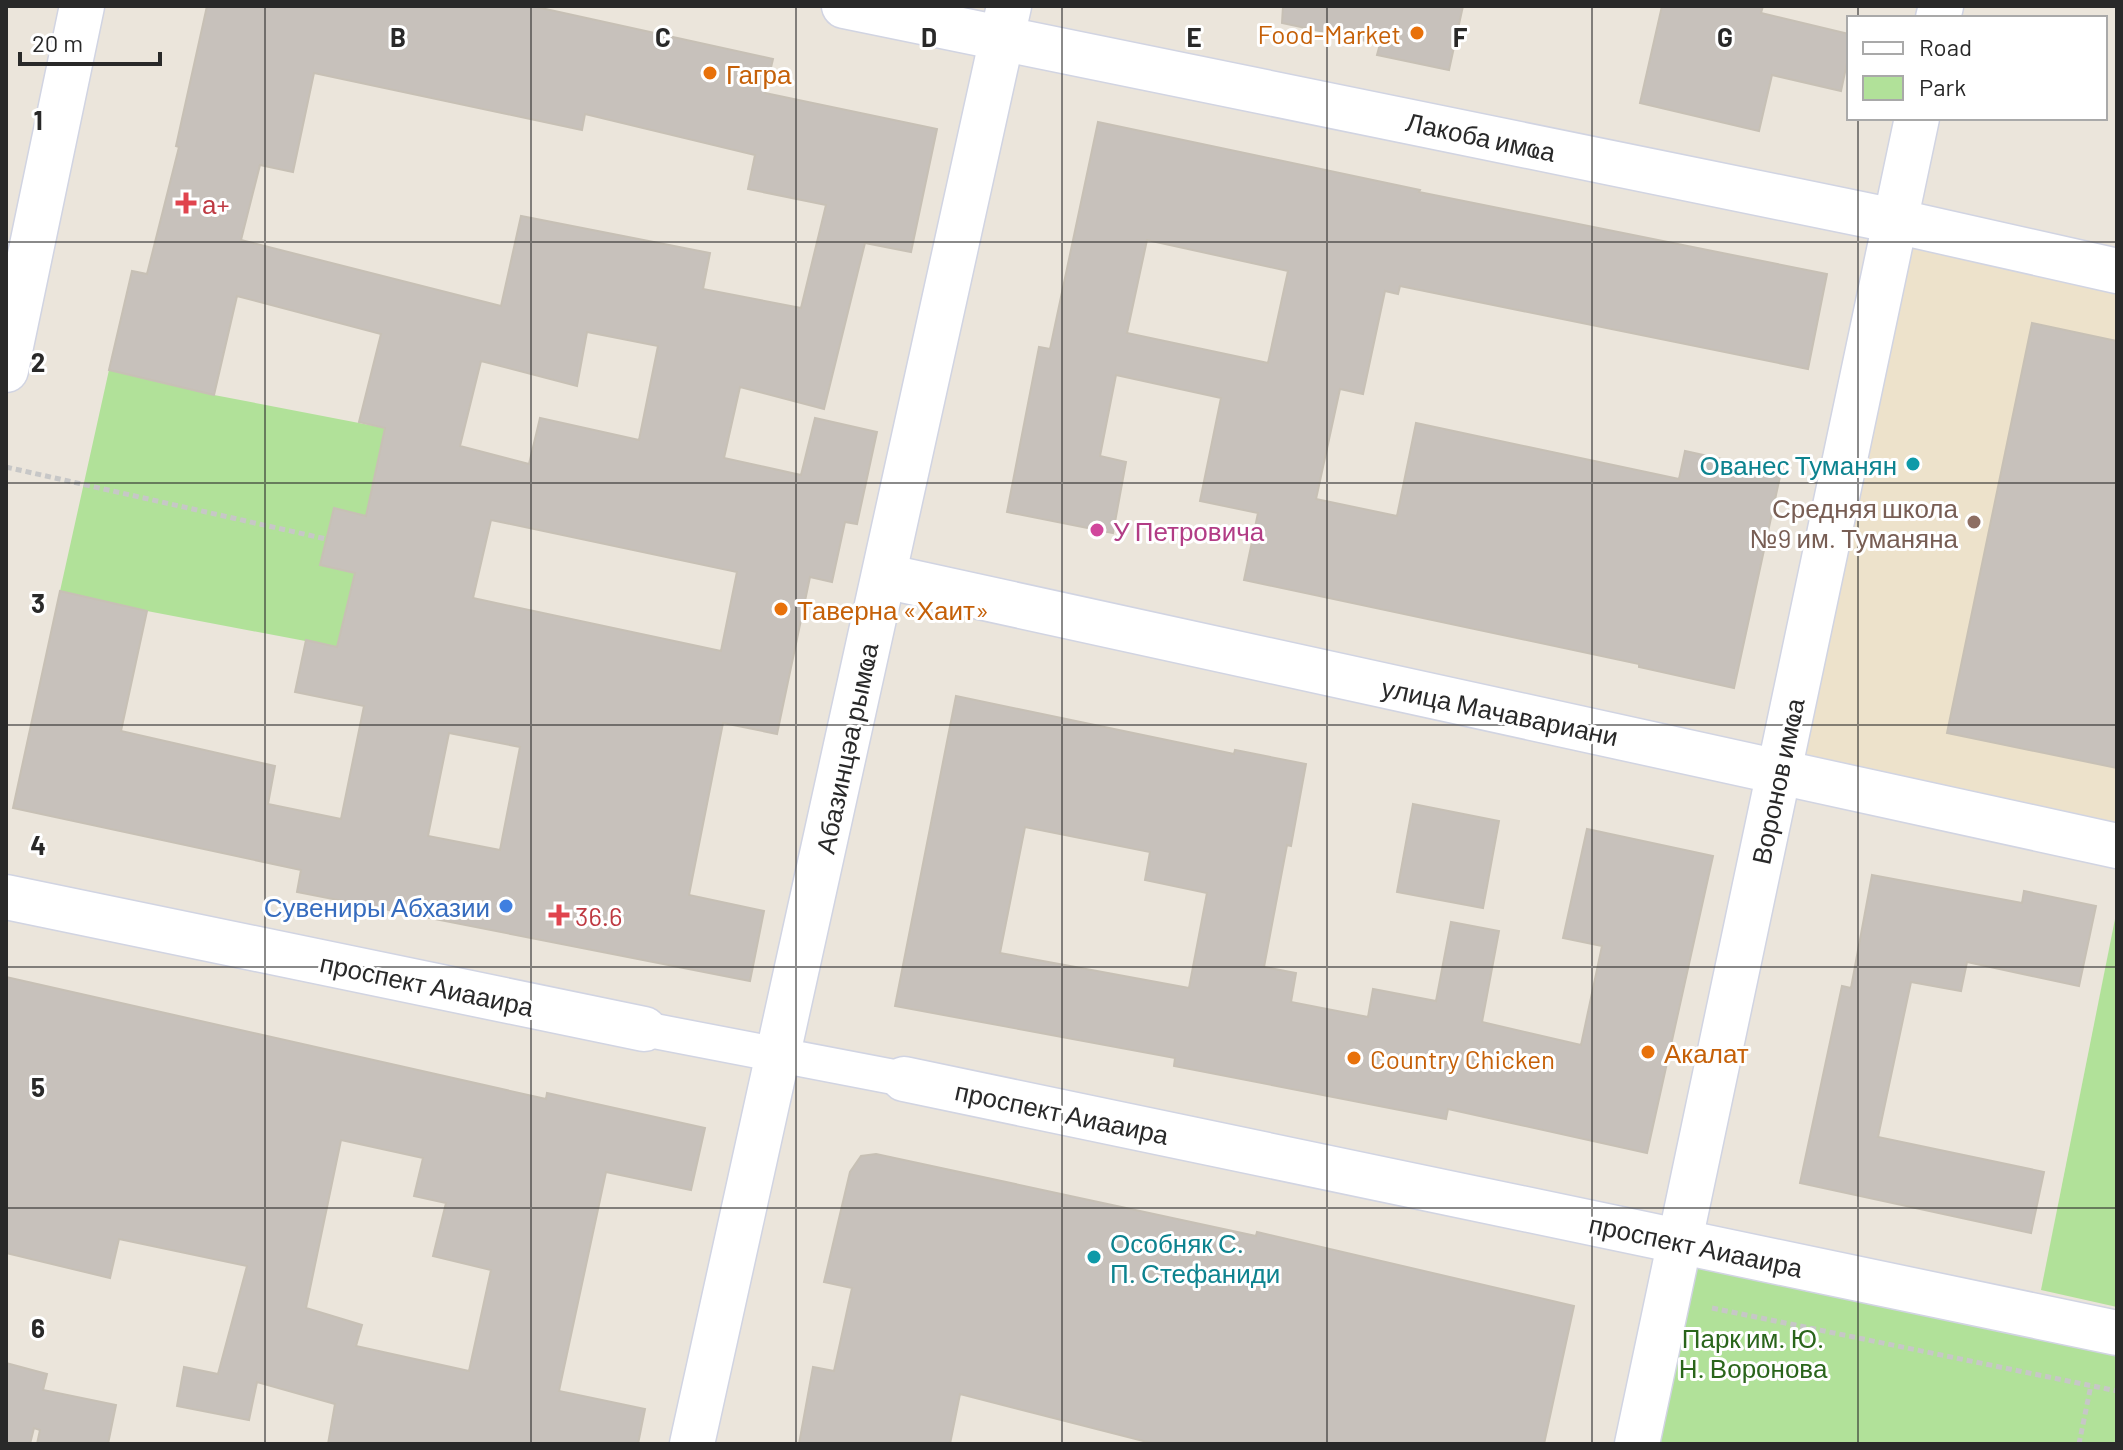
<svg xmlns="http://www.w3.org/2000/svg" width="2123" height="1450" viewBox="0 0 2123 1450" font-family="Barlow,sans-serif">
	<style>
		.education { fill: #ede2cb }
		.green { fill: #b1e199 }
		.building { fill: #c7c1bb; stroke: #c7c0b5; stroke-width: 2; fill-rule: evenodd }
		.lines { fill: none; stroke-linecap: round; stroke-linejoin: round }
		.pedestrian-casing { stroke: #d1d4e2; stroke-width: 37 }
		.minor-casing { stroke: #d1d4e2; stroke-width: 47 }
		.secondary-casing { stroke: #d1d4e2; stroke-width: 47 }
		.path { stroke: #c7c7c7; stroke-width: 5; stroke-dasharray: 6 4; stroke-linecap: butt }
		.pedestrian { stroke: #fff; stroke-width: 34 }
		.minor { stroke: #fff; stroke-width: 44 }
		.secondary { stroke: #fff; stroke-width: 44 }
		.grid { fill: none; stroke: #292929; stroke-width: 2; stroke-opacity: 0.55 }
		.food-dot { fill: #e8710a; stroke: #fff; stroke-width: 3 }
		.health-dot { fill: #e0444e; stroke: #fff; stroke-width: 3 }
		.culture-dot { fill: #0f9aa8; stroke: #fff; stroke-width: 3 }
		.education-dot { fill: #8d6e63; stroke: #fff; stroke-width: 3 }
		.hotel-dot { fill: #d1479c; stroke: #fff; stroke-width: 3 }
		.shop-dot { fill: #3f7fe0; stroke: #fff; stroke-width: 3 }
		.labels { text-anchor: middle; dominant-baseline: central; stroke-width: 6; stroke-linejoin: round; paint-order: stroke }
		.food-label { font-size: 26px; fill: #c56008; stroke: #fff; text-anchor: start }
		.street-label { font-size: 26px; fill: #292929; stroke: #fff }
		.health-label { font-size: 26px; fill: #be3a42; stroke: #fff; text-anchor: start }
		.culture-label { font-size: 26px; fill: #0d838f; stroke: #fff; text-anchor: end }
		.education-label { font-size: 26px; fill: #785e54; stroke: #fff; text-anchor: end }
		.hotel-label { font-size: 26px; fill: #b23c85; stroke: #fff; text-anchor: start }
		.shop-label { font-size: 26px; fill: #366cbe; stroke: #fff; text-anchor: end }
		.park-label { font-size: 26px; fill: #2a651b; stroke: #fff }
		.grid-label { font-size: 26px; text-anchor: middle; font-weight: bold; fill: #292929; stroke: #fff; stroke-width: 6; stroke-linejoin: round; paint-order: stroke }
	</style>
	<rect width="100%" height="100%" fill="#ebe5db"/>
	<path class="education" d="M1895 221 2117 271V846L1779 772Z"/>
	<g class="green">
		<path d="M109 370 214 395 385 428 366 516 334 509 320 565 355 573 337 647 147 611 60 591Z"/>
		<path d="M2117 909V1307L2041 1290Z"/>
		<path d="M1680 1242 2117 1333V1444H1637Z"/>
	</g>
	<g class="building">
		<path d="M207 6H532L773 59 765 93 937 129 911 252 865 243 824 409 740 387 724 458 801 475 815 418 877 432 857 524 845 522 832 582 810 577 777 734 723 723 689 895 764 911 750 981 297 892 301 870 13 808 60 591 147 611 121 731 275 766 268 804 341 819 364 706 295 692 306 640 337 647 355 573 320 565 334 508 366 516 385 428 359 422 381 334 237 296 214 395 109 370 132 271 147 274 179 147 176 146ZM314 73 582 130 585 114 755 155 748 189 826 205 801 308 703 289 710 253 521 216 501 306 241 240 260 165 293 172ZM587 332 658 346 639 440 540 418 529 464 460 446 481 361 577 386ZM491 520 737 572 721 651 473 598ZM449 733 520 747 500 850 428 836Z"/>
		<path d="M1283 6H1463L1449 70 1377 55 1380 44 1282 23Z"/>
		<path d="M1662 6H1763L1761 13 1849 34V54L1841 91 1772 75 1759 131 1640 103Z"/>
		<path d="M1098 122 1420 190 1419 192 1827 274 1808 369 1400 286 1398 294 1385 291 1363 394 1340 389 1316 499 1397 516 1416 423 1679 479 1685 451 1781 472 1734 688 1639 667V664L1244 580 1258 513 1200 501 1221 398 1116 375 1100 456 1126 462 1113 533 1007 512 1039 347 1050 349ZM1147 240 1288 271 1268 363 1127 333Z"/>
		<path d="M2032 323 2117 341V768L1947 733Z"/>
		<path d="M956 696 1234 754 1235 750 1306 764 1291 846 1287 845 1264 967 1296 973 1291 1002 1368 1017 1373 989 1436 1001 1451 922 1499 931 1482 1022 1581 1045 1602 946 1563 938 1587 829 1713 856 1647 1153 1448 1109 1446 1119 1174 1066 1175 1058 895 1006ZM1025 827 1150 852 1145 880 1207 893 1189 988 1000 953Z"/>
		<path d="M1413 804 1499 821 1483 908 1397 892Z"/>
		<path d="M1872 875 2022 903 2024 891 2096 906 2079 986 1967 962 1961 991 1911 982 1878 1137 2044 1172 2031 1233 1800 1183 1842 986 1851 988Z"/>
		<path d="M6 977 546 1099 547 1093 705 1128 691 1190 606 1172 559 1391 645 1409 638 1444H328L335 1404 257 1382 249 1420 177 1406 184 1367 218 1374 247 1266 119 1239 110 1278 6 1253ZM341 1140 423 1158 414 1196 446 1203 433 1256 491 1270 469 1371 356 1346 362 1325 306 1308Z"/>
		<path d="M876 1154 1256 1236 1257 1232 1574 1306 1544 1444H1155L960 1394 950 1444H799L813 1367 834 1371 852 1288 824 1282 850 1172 861 1156Z"/>
		<path d="M6 1363 47 1374 43 1390 116 1405 108 1444H37L40 1430 34 1428 30 1444H6Z"/>
	</g>
	<g class="lines">
		<g class="pedestrian-casing">
			<path id="pedestrian" d="M644 1029 904 1079"/>
		</g>
		<g class="minor-casing">
			<g id="minor">
				<path d="M1938 18 1941 6"/>
				<path d="M6 370 82 6"/>
				<path d="M884 576 2117 846"/>
				<path d="M6 897 644 1029"/>
				<path d="M904 1079 2117 1333"/>
				<path d="M692 1444 1009 6"/>
				<path d="M1637 1444 1917 118"/>
			</g>
		</g>
		<g class="secondary-casing">
			<path id="secondary" d="M844 6 1895 221 2117 271"/>
		</g>
		<g class="path">
			<path d="M6 467 326 539"/>
			<path d="M1712 1308 2117 1391"/>
			<path d="M2079 1444 2091 1385"/>
		</g>
		<use href="#pedestrian" class="pedestrian"/>
		<use href="#minor" class="minor"/>
		<use href="#secondary" class="secondary"/>
	</g>
	<path class="grid" d="M265 6V1444M531 6V1444M796 6V1444M1062 6V1444M1327 6V1444M1592 6V1444M1858 6V18M1858 118V1444M6 242H2117M6 483H2117M6 725H2117M6 967H2117M6 1208H2117"/>
	<g class="food-dot">
		<circle cx="1417" cy="33" r="8"/>
		<circle cx="710" cy="73" r="8"/>
		<circle cx="781" cy="609" r="8"/>
		<circle cx="1648" cy="1052" r="8"/>
		<circle cx="1354" cy="1058" r="8"/>
	</g>
	<g class="health-dot">
		<path d="M182 191h8v8h8v8h-8v8h-8v-8h-8v-8h8z"/>
		<path d="M555 903h8v8h8v8h-8v8h-8v-8h-8v-8h8z"/>
	</g>
	<g class="culture-dot">
		<circle cx="1913" cy="464" r="8"/>
		<circle cx="1094" cy="1257" r="8"/>
	</g>
	<circle class="education-dot" cx="1974" cy="522" r="8"/>
	<circle class="hotel-dot" cx="1097" cy="530" r="8"/>
	<circle class="shop-dot" cx="506" cy="906" r="8"/>
	<g class="labels">
		<g class="food-label">
			<text x="1401" y="33" text-anchor="end">Food-Market</text>
			<text x="726" y="73">Гагра</text>
			<text x="797" y="609">Таверна «Хаит»</text>
			<text x="1664" y="1052">Акалат</text>
			<text x="1370" y="1058">Country Chicken</text>
		</g>
		<g class="street-label">
			<text transform="translate(1481 136) rotate(12)">Лакоба имҩа</text>
			<text transform="translate(1500 711) rotate(12)">улица Мачавариани</text>
			<text transform="translate(846 748) rotate(-78)">Абазинцәа рымҩа</text>
			<text transform="translate(1777 781) rotate(-78)">Воронов имҩа</text>
			<text transform="translate(427 984) rotate(12)">проспект Аиааира</text>
			<text transform="translate(1062 1112) rotate(12)">проспект Аиааира</text>
			<text transform="translate(1696 1245) rotate(12)">проспект Аиааира</text>
		</g>
		<g class="health-label">
			<text x="202" y="203">а+</text>
			<text x="575" y="915">36.6</text>
		</g>
		<g class="culture-label">
			<text x="1897" y="464">Ованес Туманян</text>
			<text x="1110" y="1242" text-anchor="start">Особняк С.<tspan x="1110" dy="30">П. Стефаниди</tspan></text>
		</g>
		<g class="education-label">
			<text x="1958" y="507">Средняя школа<tspan x="1958" dy="30">№9 им. Туманяна</tspan></text>
		</g>
		<g class="hotel-label">
			<text x="1113" y="530">У Петровича</text>
		</g>
		<g class="shop-label">
			<text x="490" y="906">Сувениры Абхазии</text>
		</g>
		<g class="park-label">
			<text x="1753" y="1337">Парк им. Ю.<tspan x="1753" dy="30">Н. Воронова</tspan></text>
		</g>
	</g>
	<g class="grid-label">
		<text x="398" y="47">B</text>
		<text x="663" y="47">C</text>
		<text x="929" y="47">D</text>
		<text x="1194" y="47">E</text>
		<text x="1460" y="47">F</text>
		<text x="1725" y="47">G</text>
		<text x="38" y="130">1</text>
		<text x="38" y="372">2</text>
		<text x="38" y="613">3</text>
		<text x="38" y="855">4</text>
		<text x="38" y="1097">5</text>
		<text x="38" y="1338">6</text>
	</g>
	<rect width="2123" height="1450" fill="none" stroke="#292929" stroke-width="16"/>
	<rect x="1847" y="16" width="260" height="104" fill="#ffffff" stroke="#a9a9a9" stroke-width="2"/>
	<rect x="1863" y="42" width="40" height="12" fill="#ffffff" stroke="#a9a9a9" stroke-width="2"/>
	<text x="1919" y="56" font-size="24" fill="#292929">Road</text>
	<rect x="1863" y="76" width="40" height="24" fill="#b1e199" stroke="#a9a9a9" stroke-width="2"/>
	<text x="1919" y="96" font-size="24" fill="#292929">Park</text>
	<path d="M20 52v12h140v-12" fill="none" stroke="#292929" stroke-width="4"/>
	<text x="32" y="52" font-size="24" fill="#292929" stroke="#ffffff" stroke-width="6" paint-order="stroke">20 m</text>
</svg>
